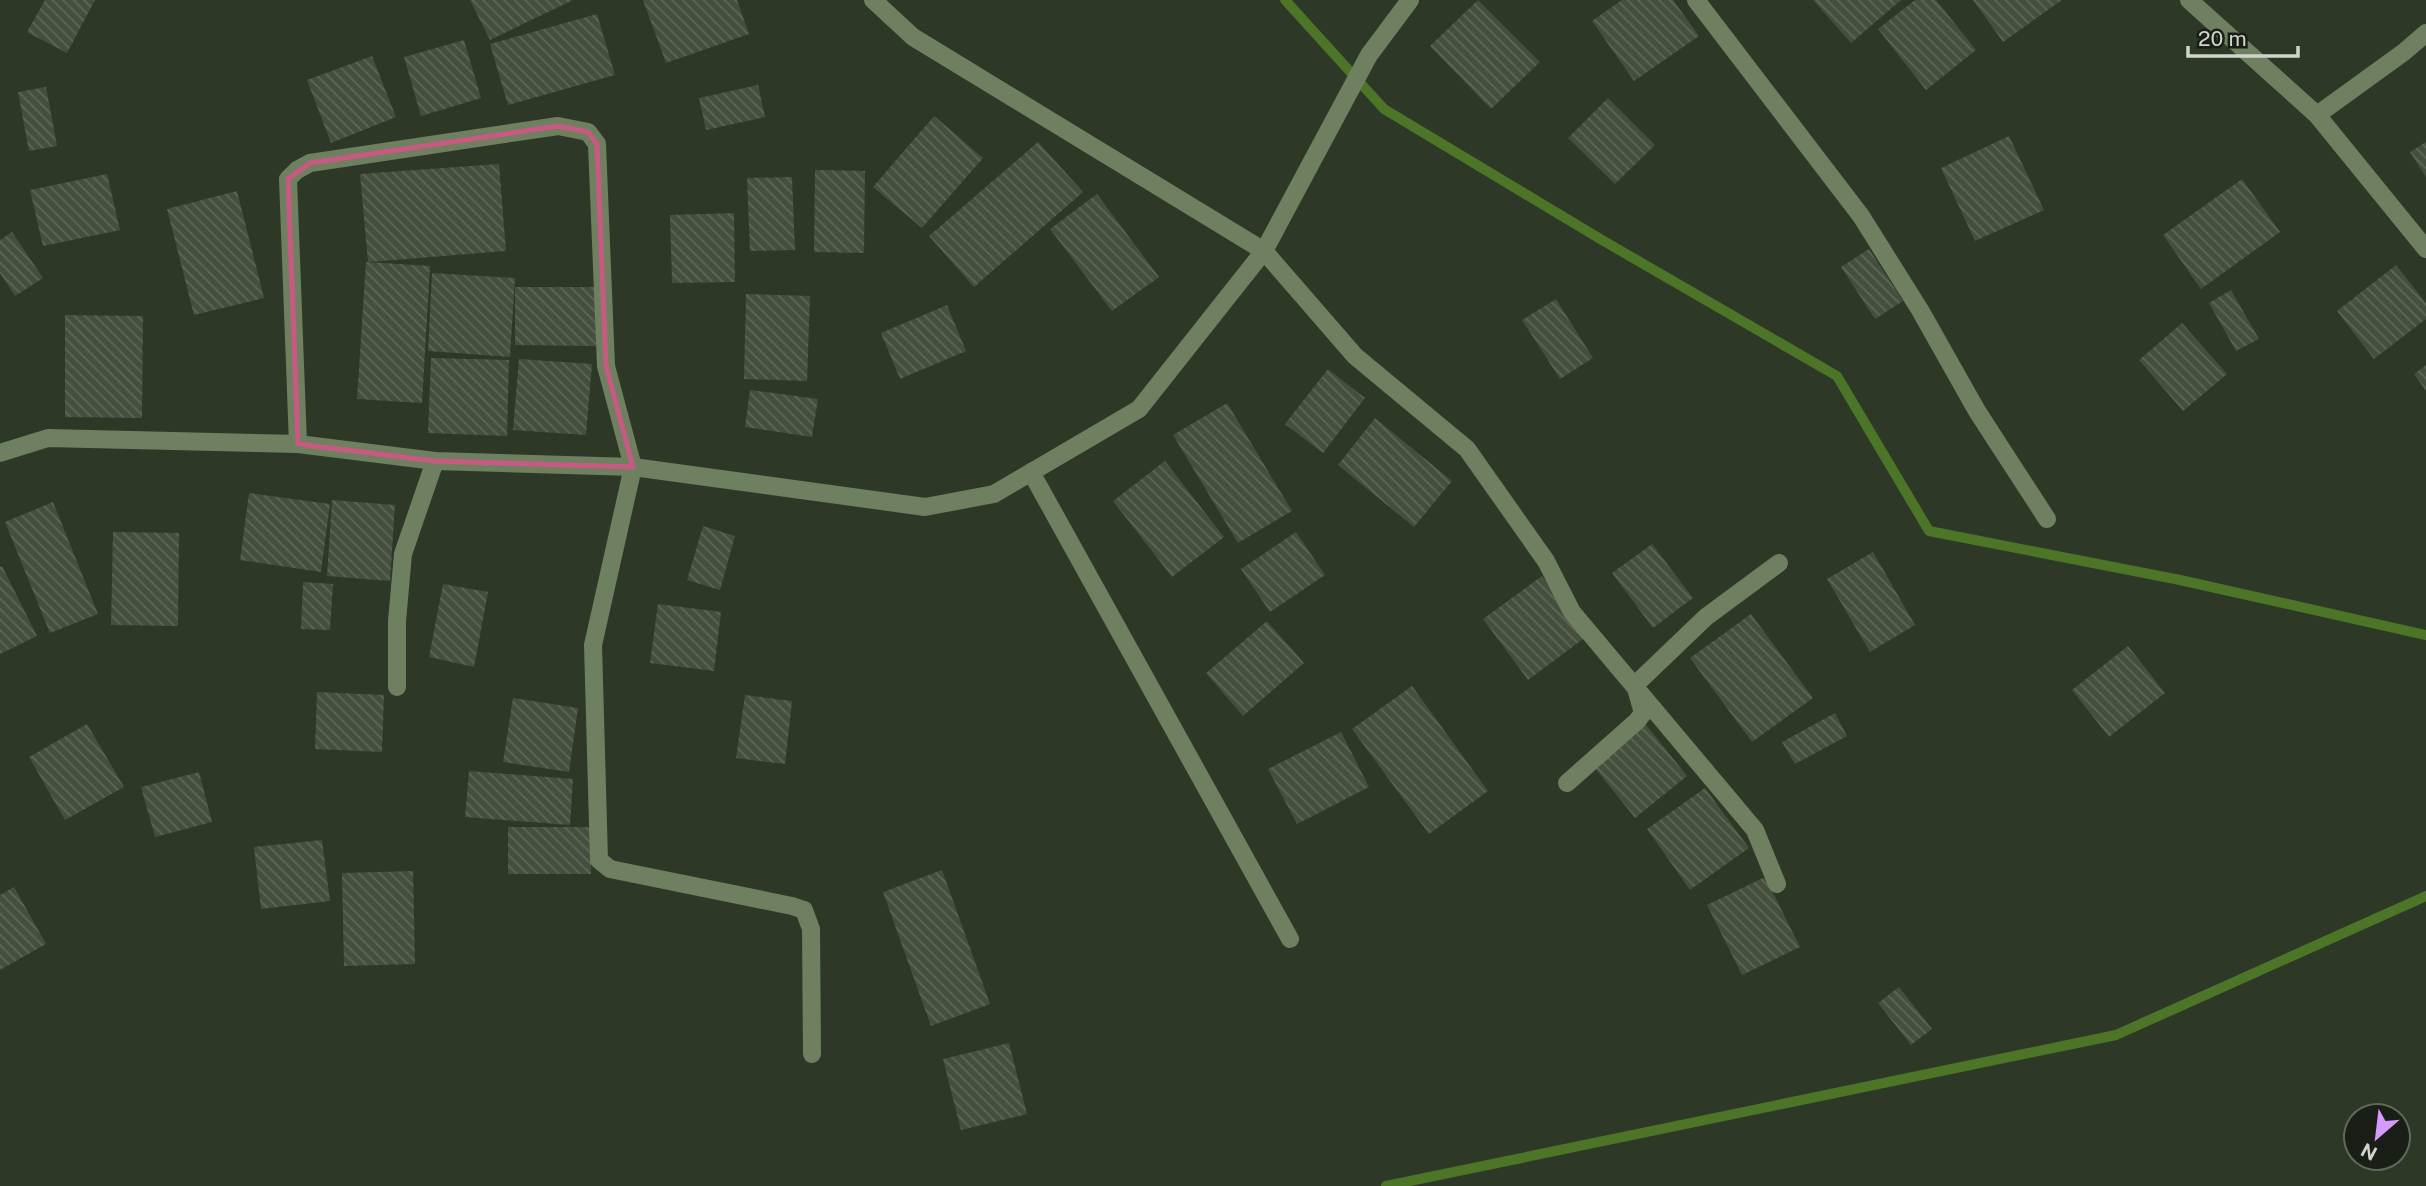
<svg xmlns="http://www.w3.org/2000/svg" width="2426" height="1186" viewBox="0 0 2426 1186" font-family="'Public Sans',sans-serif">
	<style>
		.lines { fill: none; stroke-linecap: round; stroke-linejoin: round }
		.stream { stroke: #4d7527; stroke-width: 10 }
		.building { fill: url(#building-back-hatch) }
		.minor { stroke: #6e8060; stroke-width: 18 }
		.marked { fill: none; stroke: #c75a82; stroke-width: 5; stroke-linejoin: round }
	</style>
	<defs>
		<pattern id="building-back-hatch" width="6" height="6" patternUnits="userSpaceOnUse" patternTransform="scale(1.75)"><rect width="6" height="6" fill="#444f3d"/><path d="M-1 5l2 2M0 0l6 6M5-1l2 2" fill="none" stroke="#5e6758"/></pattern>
	</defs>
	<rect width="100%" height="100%" fill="#2e3827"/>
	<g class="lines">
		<g class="stream">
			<path d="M1285 0 1384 109 1602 240 1837 376 1929 531 2180 580 2426 635"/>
			<path d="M1386 1186 2116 1035 2426 896"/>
		</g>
	</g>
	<g class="building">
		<path d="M45 0H95L67 53 27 32Z"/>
		<path d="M470 0H573L490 40Z"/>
		<path d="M643 0H737L749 34 666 63Z"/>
		<path d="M1478 0 1540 62 1491 109 1430 46Z"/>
		<path d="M1622 0H1673L1699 36 1634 81 1592 21Z"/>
		<path d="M1813 0H1901L1851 43Z"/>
		<path d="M1915 0H1936L1976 50 1926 90 1878 29Z"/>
		<path d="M1973 0H2062L2003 42Z"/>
		<path d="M597 14 615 75 508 105 490 44Z"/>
		<path d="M464 40 481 98 421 116 404 57Z"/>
		<path d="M372 56 396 117 331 143 307 80Z"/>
		<path d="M758 85 765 117 706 130 699 98Z"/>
		<path d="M46 87 57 146 29 151 18 92Z"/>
		<path d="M1608 98 1655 145 1615 184 1568 138Z"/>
		<path d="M934 116 983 158 922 228 873 187Z"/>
		<path d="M2009 136 2044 210 1975 241 1941 168Z"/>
		<path d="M1038 142 1083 192 974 287 929 236Z"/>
		<path d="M2426 142V177L2410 152Z"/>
		<path d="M499 164 506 251 368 262 360 174Z"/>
		<path d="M815 170 865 171 864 253 814 252Z"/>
		<path d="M107 174 120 230 43 246 30 190Z"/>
		<path d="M792 177 795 250 750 251 747 178Z"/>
		<path d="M2242 179 2280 232 2201 289 2163 235Z"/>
		<path d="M237 191 264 298 194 315 167 209Z"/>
		<path d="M1097 194 1159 277 1112 311 1050 229Z"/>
		<path d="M734 213 735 282 672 283 670 215Z"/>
		<path d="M12 232 43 278 15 296 0 273V240Z"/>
		<path d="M1869 249 1903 301 1875 319 1841 267Z"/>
		<path d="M366 262 430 266 422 403 357 399Z"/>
		<path d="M2396 265 2426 303V319L2374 359 2337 311Z"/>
		<path d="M432 273 515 278 510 357 428 351Z"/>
		<path d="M515 287H596V346L515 345Z"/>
		<path d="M2231 290 2259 339 2236 351 2209 303Z"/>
		<path d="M746 294 810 296 807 381 744 379Z"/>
		<path d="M1556 299 1593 358 1560 379 1522 320Z"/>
		<path d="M947 305 966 351 900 379 881 333Z"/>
		<path d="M65 315 143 316 142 418 65 417Z"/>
		<path d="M2182 323 2227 374 2183 411 2139 360Z"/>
		<path d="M431 358 509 360 507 436 428 433Z"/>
		<path d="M519 359 592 364 586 435 513 430Z"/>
		<path d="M2426 365V391L2414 374Z"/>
		<path d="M1328 369 1365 398 1323 453 1285 424Z"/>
		<path d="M750 390 818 399 812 437 745 427Z"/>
		<path d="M1227 403 1292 511 1238 543 1173 435Z"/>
		<path d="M1375 418 1452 481 1414 527 1338 465Z"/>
		<path d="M1165 461 1224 537 1172 577 1113 501Z"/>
		<path d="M249 493 330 504 321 572 240 560Z"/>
		<path d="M332 500 395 505 390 581 327 576Z"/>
		<path d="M53 502 98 614 50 633 5 522Z"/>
		<path d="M703 526 735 536 720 590 687 580Z"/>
		<path d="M113 532 179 533 178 626 111 625Z"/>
		<path d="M1296 532 1325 575 1270 612 1241 569Z"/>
		<path d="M1652 544 1693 598 1653 628 1612 573Z"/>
		<path d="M1873 552 1915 625 1870 652 1827 579Z"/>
		<path d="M2 566 37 636 0 654V567Z"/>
		<path d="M1542 576 1587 636 1528 680 1483 619Z"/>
		<path d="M303 582 333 584 330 630 301 629Z"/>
		<path d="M443 584 488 592 474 667 429 657Z"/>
		<path d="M658 604 721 612 714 671 650 663Z"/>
		<path d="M1751 614 1813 698 1752 742 1690 658Z"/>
		<path d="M1267 621 1304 663 1243 716 1206 673Z"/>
		<path d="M2128 646 2165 693 2109 737 2072 690Z"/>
		<path d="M1412 686 1488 791 1429 834 1352 729Z"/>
		<path d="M317 692 384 695 382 752 315 749Z"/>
		<path d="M745 695 792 701 785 764 736 758Z"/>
		<path d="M513 698 578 708 569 772 503 762Z"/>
		<path d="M1835 713 1847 736 1795 764 1782 742Z"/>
		<path d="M1643 721 1687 776 1635 818 1591 763Z"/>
		<path d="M87 724 124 787 65 820 29 757Z"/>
		<path d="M1341 732 1369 787 1297 824 1268 769Z"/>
		<path d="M469 771 573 779 570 825 465 817Z"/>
		<path d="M199 772 212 822 155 837 141 787Z"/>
		<path d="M1705 788 1749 848 1690 890 1647 829Z"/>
		<rect x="508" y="827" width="83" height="47"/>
		<path d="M322 840 330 901 261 909 254 847Z"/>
		<path d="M942 870 990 1004 931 1026 883 892Z"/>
		<path d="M413 871 415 964 344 966 342 873Z"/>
		<path d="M1765 877 1800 947 1742 975 1707 905Z"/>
		<path d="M14 887 46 944 0 970V895Z"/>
		<path d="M1899 987 1932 1029 1911 1045 1878 1003Z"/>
		<path d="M1009 1043 1027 1114 961 1130 943 1059Z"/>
	</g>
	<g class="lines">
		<g class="minor">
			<path d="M873 0 913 37 1264 251 1355 356 1467 449 1546 561 1572 612 1755 830 1777 884"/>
			<path d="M1696 0 1861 216 1920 310 1977 411 2047 519"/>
			<path d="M2189 0 2317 115 2426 249"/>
			<path d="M2317 115 2404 52 2426 33"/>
			<path d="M298 444 288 179 297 170 310 163 558 126 588 132 597 144 606 366 633 467 593 645 599 860 610 869 792 906 804 910 811 929 812 1054"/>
			<path d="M0 453 48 438 298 444 435 461 633 467 925 507 994 494 1139 409 1264 251 1369 55 1410 0"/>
			<path d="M1031 472 1290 939"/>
			<path d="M397 687V621L403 554 435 461"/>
			<path d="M1567 783 1637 721 1643 713 1635 685 1706 617 1779 563"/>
		</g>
	</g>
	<path class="marked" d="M558 126 588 132 597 144 606 366 633 467 435 461 298 444 288 179 310 163Z"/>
	<g transform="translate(2377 1137) rotate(208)"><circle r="33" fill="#191e16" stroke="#62675e" stroke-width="2"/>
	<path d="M0-5L12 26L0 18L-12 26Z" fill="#d69bfa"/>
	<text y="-10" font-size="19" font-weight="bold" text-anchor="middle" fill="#cfd5ca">N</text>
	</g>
	<path d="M2188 46v10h110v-10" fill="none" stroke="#cfd5ca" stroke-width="3.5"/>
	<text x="2198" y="46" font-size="21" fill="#cfd5ca" stroke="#191e16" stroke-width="5" paint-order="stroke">20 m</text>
</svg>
